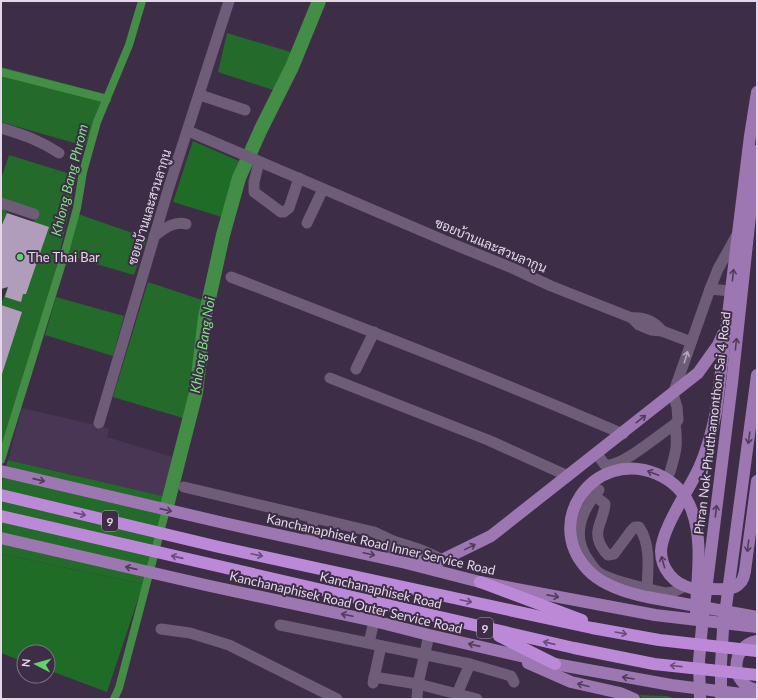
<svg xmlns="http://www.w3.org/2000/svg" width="758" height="700" viewBox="0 0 758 700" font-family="Lato,Sarabun,sans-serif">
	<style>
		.built { fill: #493554 }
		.green { fill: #246a2a }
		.forest { fill: #1f6c26 }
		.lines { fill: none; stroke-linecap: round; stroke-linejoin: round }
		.canal { stroke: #438d47; stroke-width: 8 }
		.river { stroke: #438d47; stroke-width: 14 }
		.building { fill: #b09dbb }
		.minor { stroke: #6e5c78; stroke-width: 11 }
		.major { stroke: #9d77b2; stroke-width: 12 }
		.highway { stroke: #bc89d9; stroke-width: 12 }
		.oneway { stroke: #503c5c }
		.oneway2 { stroke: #b4a6bb }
		.oneway3 { stroke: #694d79 }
		.poi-dot { fill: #62d469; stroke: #3d2d46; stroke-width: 1.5 }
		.labels { text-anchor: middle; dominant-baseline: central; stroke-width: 4; stroke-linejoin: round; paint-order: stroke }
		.shield { fill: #3d2d46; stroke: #b0a5b7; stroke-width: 1 }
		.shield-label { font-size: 12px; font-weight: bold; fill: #e2d8e8 }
		.street-label { font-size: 13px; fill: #e2d8e8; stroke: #3d2d46 }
		.poi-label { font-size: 13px; fill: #e2d8e8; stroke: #3d2d46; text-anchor: start }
		.water-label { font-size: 14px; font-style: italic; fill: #80e183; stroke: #3d2d46 }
	</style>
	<rect width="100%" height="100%" fill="#3d2d46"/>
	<path class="built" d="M22 408 109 428 107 437 176 458 167 497 8 460Z"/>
	<g class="green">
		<path d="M227 33 294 53 289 65 276 91 218 72Z"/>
		<path d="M1 67 105 94 85 146 1 122Z"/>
		<path d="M9 155 77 176 55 273 1 448V304L38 211 1 198V179Z"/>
		<path d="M1 208 5 209 7 213 1 227Z"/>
		<path d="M78 214 147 238 134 275 68 256Z"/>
		<path d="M148 282 205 301 193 394 186 419 113 397Z"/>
		<path d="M56 297 124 316 113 356 45 335Z"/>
		<path d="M8 460 167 497 143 584 1 554V483Z"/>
		<path d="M639 695 667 696 677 699H643Z"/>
	</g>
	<g class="forest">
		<path d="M193 141 239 161 229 197 225 218 173 202Z"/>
		<path d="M1 554 143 584 107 692 48 670V652H24V662L1 653Z"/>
	</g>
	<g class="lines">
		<g class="canal">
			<path d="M1 72 107 99"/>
			<path d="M1 460 62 263 77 208 83 172 97 122 129 45 142 1"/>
			<path d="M114 699 119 688 167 506"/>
		</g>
		<path class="river" d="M167 506 196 393 205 317 223 235 239 178 261 129 292 67 319 1"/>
	</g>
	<g class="building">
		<path d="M7 213 49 227 26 294H23L21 302 5 297 8 287 1 289V227Z"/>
		<path d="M1 305 22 312 1 377Z"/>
	</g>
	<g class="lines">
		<g class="minor">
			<path d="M200 95 245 110"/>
			<path d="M1 128C24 135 39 140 59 153"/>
			<path d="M188 131 448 242 512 268 551 286 632 318 639 325 651 330 662 331 691 342"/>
			<path d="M259 162 254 182V192L281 212H284L289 208 299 178"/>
			<path d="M1 203 34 214"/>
			<path d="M307 223 323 189"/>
			<path d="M154 236C164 229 173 221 186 224"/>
			<path d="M231 277C362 328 493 378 623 434"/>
			<path d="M710 289 731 291"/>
			<path d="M632 318C645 317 654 321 662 331"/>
			<path d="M356 369 374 332"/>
			<path d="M330 378 488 440 568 476"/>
			<path d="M99 423 169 187 229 1"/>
			<path d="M597 454 605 465C621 468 660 434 675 424L678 420 677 407 673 394 710 289 718 269 738 233"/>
			<path d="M670 472C676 452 678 445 675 424"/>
			<path d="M184 487 374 532 393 541 387 559"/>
			<path d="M599 490C581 511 571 537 589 561 592 565 595 570 599 573 614 582 648 589 666 593L673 592 685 586"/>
			<path d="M594 495 605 504C604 520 593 529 600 544 603 549 604 552 608 555L614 554 631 531 635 527H639C651 544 648 569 647 589"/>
			<path d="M309 541 314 518"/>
			<path d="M393 541C410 546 427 551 442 560"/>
			<path d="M280 625 470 664 511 676 514 682"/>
			<path d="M161 629 190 633 229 645 337 699"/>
			<path d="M369 643 374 621"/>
			<path d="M374 677 418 684 477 699"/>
			<path d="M373 683 381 646"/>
			<path d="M457 694 470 664"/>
			<path d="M417 698 418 684 429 635"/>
		</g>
		<g class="major">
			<path d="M757 92 750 136 716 412C712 431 707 450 699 468 689 490 662 528 661 551 661 569 674 584 691 588 698 589 706 589 713 589 721 589 732 591 739 584 743 581 744 576 745 571L757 481"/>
			<path d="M1 471 224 523 406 563 480 582 655 615 757 627"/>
			<path d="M1 538 210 586 374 621 429 635 555 664 671 685 757 696"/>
			<path d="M416 562 442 560 491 536 698 373 718 345 723 334"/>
			<path d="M696 616C696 581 704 544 692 511 686 494 673 481 657 474 594 447 538 525 592 574 607 587 628 593 647 597L757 617"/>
			<path d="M757 641C730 646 729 685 757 690"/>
			<path d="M528 663 571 682 620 693 634 699"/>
			<path d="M700 699 699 661 703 615 732 383 757 151"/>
			<path d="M721 699V664L723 629 757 375"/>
		</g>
		<g class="highway">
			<path d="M1 495 219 547 592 628 659 640 757 651"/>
			<path d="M1 516 574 648 654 664 757 675"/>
			<path d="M480 582 582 620"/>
			<path d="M499 636 555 664"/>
		</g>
	</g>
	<defs><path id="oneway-shaft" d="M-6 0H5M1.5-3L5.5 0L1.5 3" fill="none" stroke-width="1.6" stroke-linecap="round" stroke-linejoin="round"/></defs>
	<g class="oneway">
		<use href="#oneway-shaft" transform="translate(733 275) rotate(-83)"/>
		<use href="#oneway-shaft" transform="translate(736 344) rotate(-84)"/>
		<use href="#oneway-shaft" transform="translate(641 419) rotate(-38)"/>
		<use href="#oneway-shaft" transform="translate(749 438) rotate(98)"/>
		<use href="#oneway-shaft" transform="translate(653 473) rotate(-159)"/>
		<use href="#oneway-shaft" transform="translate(39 480) rotate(13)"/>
		<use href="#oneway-shaft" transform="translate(166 510) rotate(13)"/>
		<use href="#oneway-shaft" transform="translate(716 511) rotate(-83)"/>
		<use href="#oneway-shaft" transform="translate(748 546) rotate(97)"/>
		<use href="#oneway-shaft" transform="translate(470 547) rotate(-26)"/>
		<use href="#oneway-shaft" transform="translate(369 554) rotate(12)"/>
		<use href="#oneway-shaft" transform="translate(663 562) rotate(-106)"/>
		<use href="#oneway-shaft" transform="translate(131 568) rotate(-167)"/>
		<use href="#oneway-shaft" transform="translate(553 596) rotate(11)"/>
		<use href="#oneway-shaft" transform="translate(347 615) rotate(-168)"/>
		<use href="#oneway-shaft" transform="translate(474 645) rotate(-167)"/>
		<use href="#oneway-shaft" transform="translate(628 678) rotate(-170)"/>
		<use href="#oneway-shaft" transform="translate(583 685) rotate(-166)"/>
	</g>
	<use class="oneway2" href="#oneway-shaft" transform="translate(686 357) rotate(-73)"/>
	<g class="oneway3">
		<use href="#oneway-shaft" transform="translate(80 514) rotate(13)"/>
		<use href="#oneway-shaft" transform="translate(257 555) rotate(12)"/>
		<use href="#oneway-shaft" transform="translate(177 557) rotate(-167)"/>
		<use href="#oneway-shaft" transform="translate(466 601) rotate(12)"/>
		<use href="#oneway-shaft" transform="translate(621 633) rotate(10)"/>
		<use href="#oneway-shaft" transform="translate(549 643) rotate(-167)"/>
		<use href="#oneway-shaft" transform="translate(676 666) rotate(-174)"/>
	</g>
	<circle class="poi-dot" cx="20" cy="257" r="4"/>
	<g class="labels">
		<g class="shield">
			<rect x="102" y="511" width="16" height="20" rx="3"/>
			<rect x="477" y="618" width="16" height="20" rx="3"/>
		</g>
		<g class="shield-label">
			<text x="110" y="521">9</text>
			<text x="485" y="628">9</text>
		</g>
		<g class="street-label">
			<text transform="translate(149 207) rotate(-73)">ซอยบ้านและสวนลากูน</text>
			<text transform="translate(491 245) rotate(23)">ซอยบ้านและสวนลากูน</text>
			<text transform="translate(712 423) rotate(-83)">Phran Nok-Phutthamonthon Sai 4 Road</text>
			<text transform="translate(381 544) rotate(13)">Kanchanaphisek Road Inner Service Road</text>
			<text transform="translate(381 590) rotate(13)">Kanchanaphisek Road</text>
			<text transform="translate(346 602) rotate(13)">Kanchanaphisek Road Outer Service Road</text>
		</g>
		<g class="poi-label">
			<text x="28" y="257">The Thai Bar</text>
		</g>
		<g class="water-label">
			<text transform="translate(69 180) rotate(-76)">Khlong Bang Phrom</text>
			<text transform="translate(202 345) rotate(-81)">Khlong Bang Noi</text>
		</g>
	</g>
	<rect width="758" height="700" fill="none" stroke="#e2d8e8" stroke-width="4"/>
	<g transform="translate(36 664) rotate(276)"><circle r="19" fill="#3d2d46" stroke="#7f7187"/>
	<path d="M0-3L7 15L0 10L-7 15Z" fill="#62d469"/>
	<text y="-6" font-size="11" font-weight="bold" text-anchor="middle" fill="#e2d8e8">N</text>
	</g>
</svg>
